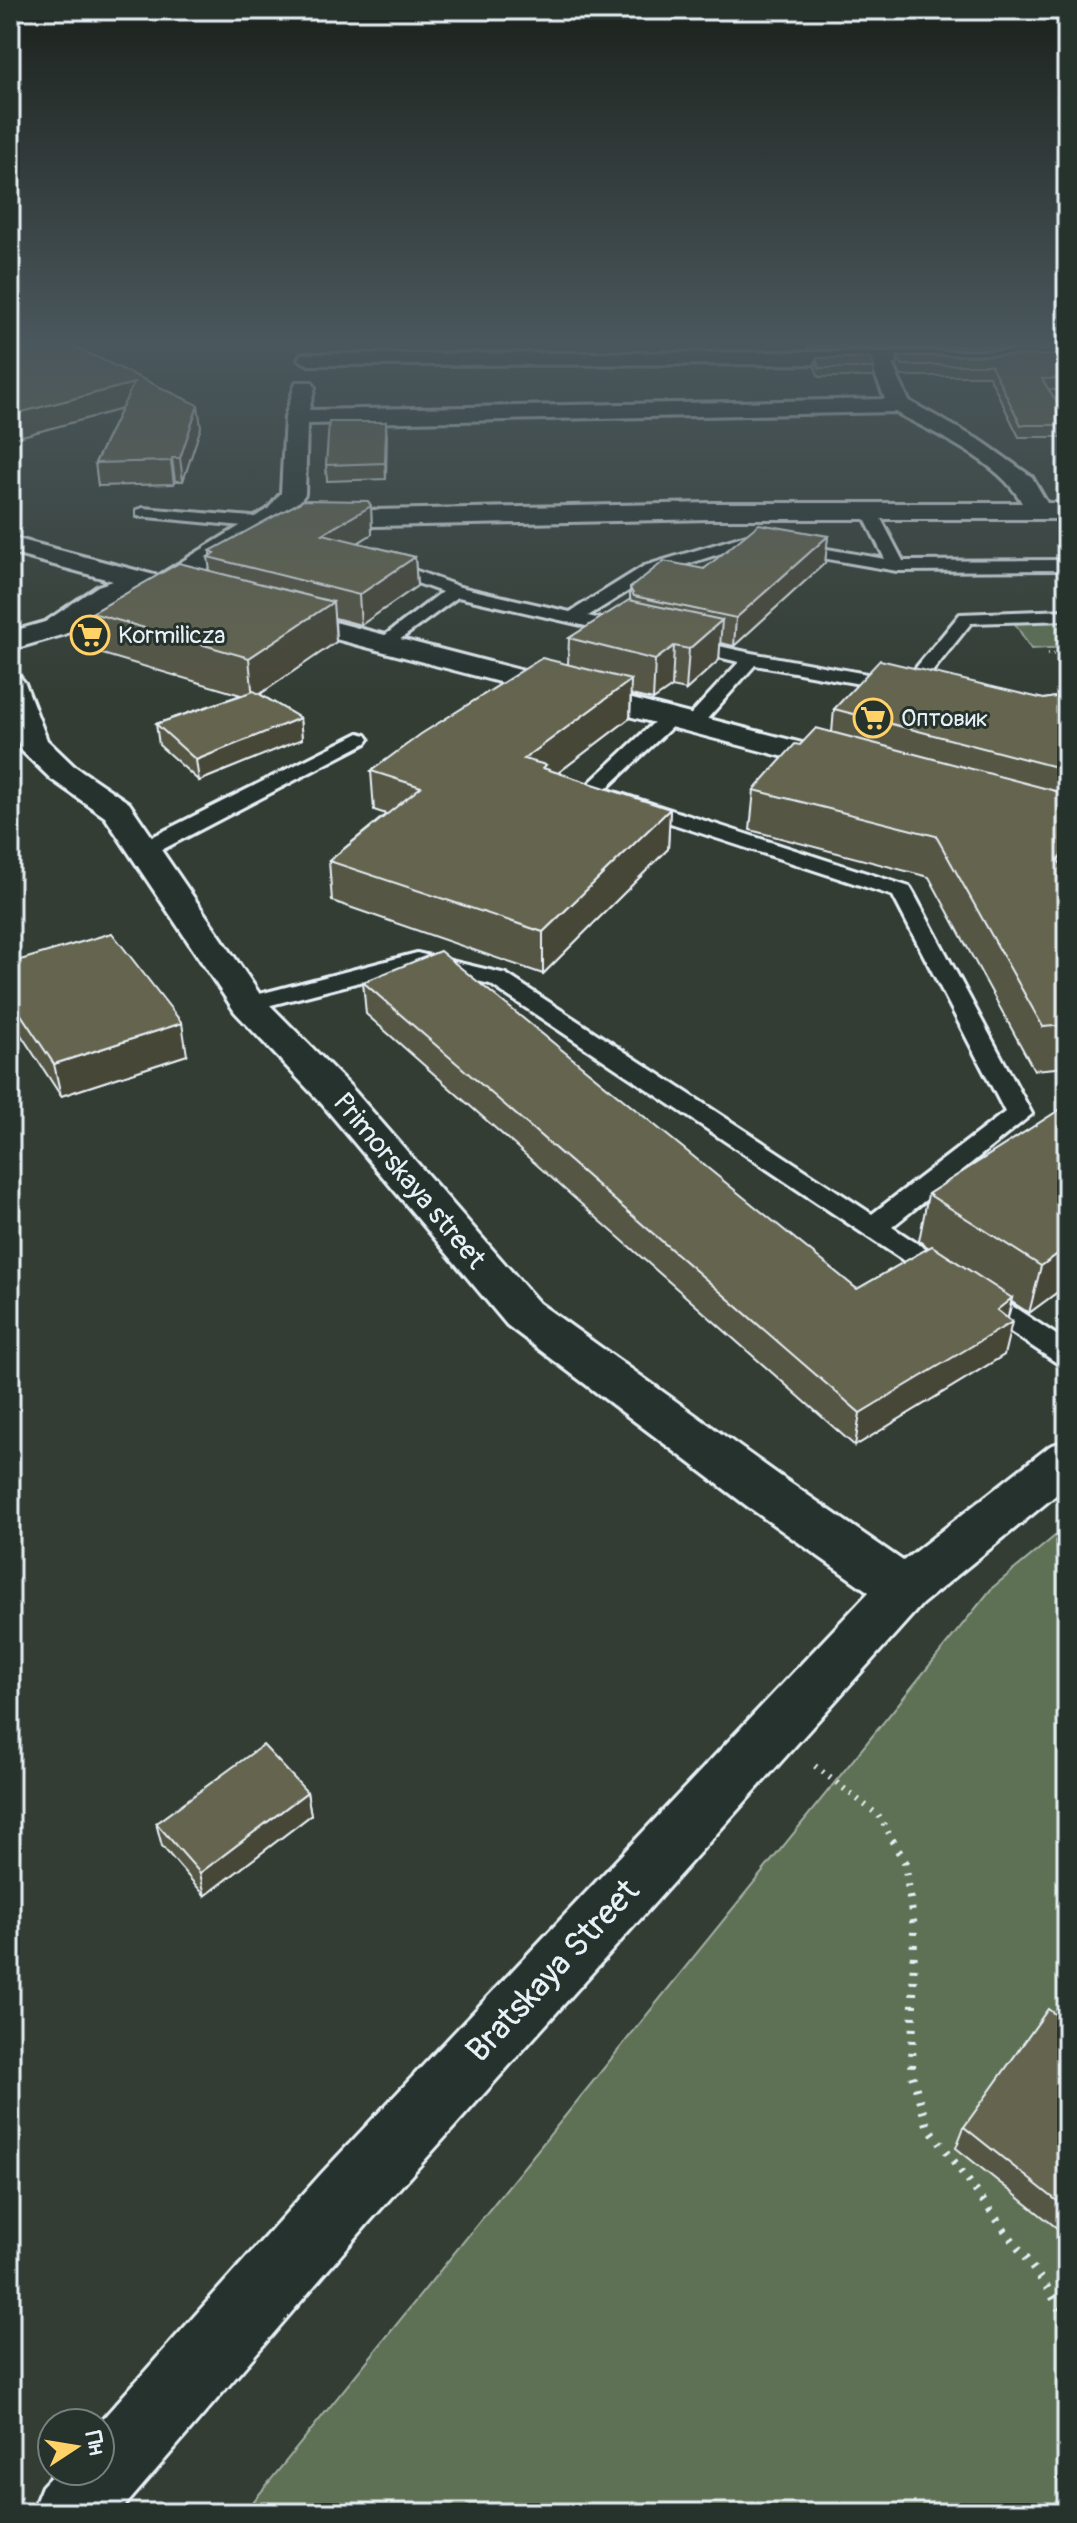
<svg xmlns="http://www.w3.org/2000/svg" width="1077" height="2523" viewBox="0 0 1077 2523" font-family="Pangolin,sans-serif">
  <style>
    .green { fill: #5f7154; stroke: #a4b1a6; stroke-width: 2 }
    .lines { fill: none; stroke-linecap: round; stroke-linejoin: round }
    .lane-casing { stroke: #e8f1f8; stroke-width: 6 }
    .street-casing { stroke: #e8f1f8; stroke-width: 6 }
    .path-far2 { stroke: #e8f1f8; stroke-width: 4; stroke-dasharray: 1 4; stroke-linecap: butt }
    .path-far1 { stroke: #e8f1f8; stroke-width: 6; stroke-dasharray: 2 7; stroke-linecap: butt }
    .path { stroke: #e8f1f8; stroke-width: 8; stroke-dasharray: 3 9; stroke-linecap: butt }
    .lane { fill: #26332d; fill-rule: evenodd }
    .street { fill: #26332d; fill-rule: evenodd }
    .wall { fill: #575745; stroke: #e8f1f8; stroke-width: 2 }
    .shaded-wall { fill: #474738; stroke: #e8f1f8; stroke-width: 2 }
    .building { fill: #656550; stroke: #e8f1f8; stroke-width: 2 }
    .labels { text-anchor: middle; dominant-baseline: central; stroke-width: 6; stroke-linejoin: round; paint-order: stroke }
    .far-poi-label { font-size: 24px; fill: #e8f1f8; stroke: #26332d; text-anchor: start }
    .street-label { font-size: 28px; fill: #e8f1f8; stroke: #26332d }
    .near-street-label { font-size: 34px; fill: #e8f1f8; stroke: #26332d }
  </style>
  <rect width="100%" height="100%" fill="#333d34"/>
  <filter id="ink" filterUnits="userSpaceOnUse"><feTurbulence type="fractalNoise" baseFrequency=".0125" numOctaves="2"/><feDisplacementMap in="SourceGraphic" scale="16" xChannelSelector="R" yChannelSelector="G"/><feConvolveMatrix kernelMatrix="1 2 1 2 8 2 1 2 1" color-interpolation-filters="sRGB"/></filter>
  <g filter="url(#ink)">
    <path class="green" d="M 1067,620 L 1067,647 L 1031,649 L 1014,622 Z
      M 1067,1526 L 1067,2513 L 244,2513 L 992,1588 Z"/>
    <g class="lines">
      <defs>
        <path id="lane" d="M 869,506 L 877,511 L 903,561 L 1067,560 L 1067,570 L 897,571 L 747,545 L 656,574 L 588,616 L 636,627 L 639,631 L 636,635 L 630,636 L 458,597 L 391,646 L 385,647 L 376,642 L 442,592 L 378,569 L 376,565 L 378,561 L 390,561 L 460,587 L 570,612 L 644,566 L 746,535 L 885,559 L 861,511 Z
          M 143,508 L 264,518 L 272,523 L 264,528 L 137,516 L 137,510 Z
          M 1067,610 L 1067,620 L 971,623 L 917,691 L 910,693 L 755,665 L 700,727 L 693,729 L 683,723 L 739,662 L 676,647 L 673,643 L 676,639 L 682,638 L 751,653 L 905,681 L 960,614 Z
          M 671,711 L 681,717 L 678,721 L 606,789 L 910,887 L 913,892 L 1032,1114 L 892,1227 L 1067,1342 L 1067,1367 L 1057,1363 L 490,984 L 417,967 L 248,1011 L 240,1009 L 236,1004 L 240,999 L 417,953 L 506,974 L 872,1214 L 1005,1112 L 893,896 L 585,795 L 582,791 L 585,787 L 664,713 Z
          M 359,733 L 366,735 L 369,739 L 366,743 L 152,855 L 144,856 L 133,850 L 136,845 Z"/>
        <path id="street" d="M 1067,351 L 1067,363 L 892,364 L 909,401 L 983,442 L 1032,477 L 1047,503 L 1067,503 L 1067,519 L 710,519 L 326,527 L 282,522 L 184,583 L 212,590 L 216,596 L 212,602 L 202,604 L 141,588 L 118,598 L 65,634 L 10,650 L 10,632 L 45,622 L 98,586 L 113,581 L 10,553 L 10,537 L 158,576 L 268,509 L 281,493 L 285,417 L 296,382 L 312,382 L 315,387 L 309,410 L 885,399 L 871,364 L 309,365 L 298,359 L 301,354 ZM 895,412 C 935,434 1001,462 1022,503 L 710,503 L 326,511 L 295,508 L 305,494 L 307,424 Z
          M 277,607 L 860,758 L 865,765 L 860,772 L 849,774 L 267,621 L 263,615 L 267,609 Z
          M 10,674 L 20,677 L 25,683 L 47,740 L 73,765 L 129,803 L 261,996 L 350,1086 L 539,1303 L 783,1478 L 903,1561 L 1050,1446 L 1067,1440 L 1067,1486 L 922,1604 L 370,2221 L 119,2513 L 31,2513 L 42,2486 L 56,2471 L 100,2471 L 99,2423 L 322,2173 L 869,1592 L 747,1506 L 507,1325 L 322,1104 L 235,1012 L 105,817 L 51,779 L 22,751 L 10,723 Z"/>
      </defs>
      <use href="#lane" class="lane-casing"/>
      <use href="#street" class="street-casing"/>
      <path class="path-far2" d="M 1048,654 L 1067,653"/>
      <path class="path-far1" d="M 815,1766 L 878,1815 L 894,1842"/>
      <path class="path" d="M 892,1840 L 905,1862 L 914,1928 L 912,2075 L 927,2125 L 1049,2290 L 1067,2323"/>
      <use href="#lane" class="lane"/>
      <use href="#street" class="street"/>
    </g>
    <path class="wall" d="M 10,346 L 77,348 L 201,427 L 183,481 L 175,481 L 174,484 L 98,486 L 95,463 L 121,409 L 22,436 L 10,429 Z
      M 808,346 L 1067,346 L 1067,349 L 809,349 Z
      M 1067,355 L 1067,390 L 1049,390 L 1067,418 L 1067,437 L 1019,437 L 989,376 L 901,376 L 897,367 L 898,356 Z
      M 816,358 L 874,368 L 873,377 L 819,377 L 815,367 Z
      M 386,422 L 386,479 L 327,481 L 326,465 Z
      M 371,506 L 372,534 L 358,543 L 415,557 L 417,586 L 361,625 L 335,618 L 336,642 L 260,694 L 300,718 L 302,739 L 199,781 L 159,745 L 156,724 L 241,695 L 99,653 L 92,613 L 210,571 L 208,557 L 210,556 L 210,551 Z
      M 828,536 L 825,563 L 734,646 L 720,643 L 719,660 L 686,690 L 672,687 L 653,700 L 631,695 L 630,718 L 558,773 L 670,809 L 668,849 L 543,974 L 332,901 L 329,861 L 386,814 L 374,810 L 371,771 L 568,664 L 569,638 L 630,600 L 630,588 Z
      M 1067,695 L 1067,1067 L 1034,1070 L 929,877 L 750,830 L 754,790 L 800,745 L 832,733 L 834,709 L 1044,699 Z
      M 10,963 L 187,1055 L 61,1096 L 10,1018 Z
      M 363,982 L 857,1289 L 929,1248 L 919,1241 L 928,1194 L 1067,1105 L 1067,1285 L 1029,1313 L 1012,1302 L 1008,1318 L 1004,1355 L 855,1446 L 366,1014 Z
      M 307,1792 L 311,1815 L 205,1896 L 162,1846 L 156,1823 Z
      M 1067,2023 L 1067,2236 L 956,2148 L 964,2127 Z"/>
    <path class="shaded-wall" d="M 134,383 L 137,405 L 22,436 L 18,413 Z
      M 198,405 L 201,427 L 183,481 L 180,458 Z
      M 386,422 L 387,437 L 386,479 L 385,463 Z
      M 172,458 L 175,481 L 174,484 L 171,461 Z
      M 371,506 L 372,534 L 325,563 L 323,534 Z
      M 828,536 L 825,563 L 734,646 L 736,618 Z
      M 415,557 L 417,586 L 361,625 L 359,595 Z
      M 333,602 L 336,642 L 253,699 L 249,658 Z
      M 722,620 L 719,660 L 686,690 L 689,649 Z
      M 674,646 L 672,687 L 653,700 L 655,660 Z
      M 631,680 L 630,718 L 546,782 L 524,759 Z
      M 300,718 L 302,739 L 199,781 L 196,760 Z
      M 670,809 L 668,849 L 543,974 L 543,932 Z
      M 1067,846 L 1067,872 L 1049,901 L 1058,860 Z
      M 182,1023 L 187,1055 L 61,1096 L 54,1064 Z
      M 1067,1247 L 1067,1285 L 1029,1313 L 1041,1266 Z
      M 1012,1298 L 1006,1326 L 1012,1322 L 1004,1355 L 855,1446 L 860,1413 Z
      M 307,1792 L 311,1815 L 205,1896 L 200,1873 Z"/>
    <path class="building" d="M 10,346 L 76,346 L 77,348 L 198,405 L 180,458 L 172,458 L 171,461 L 95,463 L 134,383 L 18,413 L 10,409 Z
      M 1067,355 L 1067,378 L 1042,379 L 1067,418 L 1067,425 L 1021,425 L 991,365 L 902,365 L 898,356 Z
      M 816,358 L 870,358 L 874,368 L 819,368 Z
      M 329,422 L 386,422 L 385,463 L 326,465 Z
      M 304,500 L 368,501 L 371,506 L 323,534 L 415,557 L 359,595 L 208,557 L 215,553 L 210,551 Z
      M 759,524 L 828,536 L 736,618 L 634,596 L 630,588 L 664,561 L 704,569 Z
      M 179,563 L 333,602 L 249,658 L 92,613 Z
      M 629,600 L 722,620 L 689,649 L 674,646 L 655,660 L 569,638 Z
      M 542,658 L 631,680 L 524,759 L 546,765 L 543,768 L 670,809 L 543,932 L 329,861 L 421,787 L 371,771 L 421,734 Z
      M 880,660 L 1044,699 L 1067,695 L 1067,770 L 834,709 Z
      M 254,691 L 300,718 L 196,760 L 156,724 Z
      M 816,728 L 1067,794 L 1067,846 L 1058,860 L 1067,873 L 1067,1025 L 1043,1027 L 936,836 L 754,790 L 795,744 L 800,745 Z
      M 112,933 L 182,1023 L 54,1064 L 10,998 L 10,963 Z
      M 440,951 L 857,1289 L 932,1246 L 1012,1298 L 997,1310 L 1012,1322 L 860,1413 L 363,982 Z
      M 1067,1105 L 1067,1247 L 1041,1266 L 928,1194 Z
      M 263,1745 L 307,1792 L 200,1873 L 156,1823 Z
      M 1048,2009 L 1067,2023 L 1067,2209 L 964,2127 Z"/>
  </g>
  <linearGradient id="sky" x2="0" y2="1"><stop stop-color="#1c221d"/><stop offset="0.49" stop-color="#4a575c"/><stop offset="1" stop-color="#4a575c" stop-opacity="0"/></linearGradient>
  <rect width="1077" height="699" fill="url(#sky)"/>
  <defs>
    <symbol id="supermarket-ring" viewBox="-11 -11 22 22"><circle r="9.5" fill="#26332d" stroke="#ffd166" stroke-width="1.5"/><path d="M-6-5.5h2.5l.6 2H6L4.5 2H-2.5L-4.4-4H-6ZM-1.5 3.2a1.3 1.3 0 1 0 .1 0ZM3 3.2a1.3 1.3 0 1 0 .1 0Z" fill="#ffd166"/></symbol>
  </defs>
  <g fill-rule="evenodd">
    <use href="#supermarket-ring" x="68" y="613" width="44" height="44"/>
    <use href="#supermarket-ring" x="851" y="696" width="44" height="44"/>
  </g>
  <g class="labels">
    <g class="far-poi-label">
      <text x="118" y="635">Kormilicza</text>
      <text x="901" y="718">Оптовик</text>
    </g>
    <g class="street-label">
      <text transform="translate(409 1181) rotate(50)">Primorskaya street</text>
    </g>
    <g class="near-street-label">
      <text transform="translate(553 1971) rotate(-47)">Bratskaya Street</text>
    </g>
  </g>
  <rect width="1077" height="2523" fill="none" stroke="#26332d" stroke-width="40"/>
  <rect x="20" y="20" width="1037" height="2483" fill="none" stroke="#e8f1f8" stroke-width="3" filter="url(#ink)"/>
  <g transform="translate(76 2447) rotate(78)"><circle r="38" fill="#26332d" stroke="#747f7e" stroke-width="2"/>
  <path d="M0-6L14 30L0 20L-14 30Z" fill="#ffd166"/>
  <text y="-12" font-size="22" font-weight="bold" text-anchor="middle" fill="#e8f1f8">Пн</text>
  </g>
</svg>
